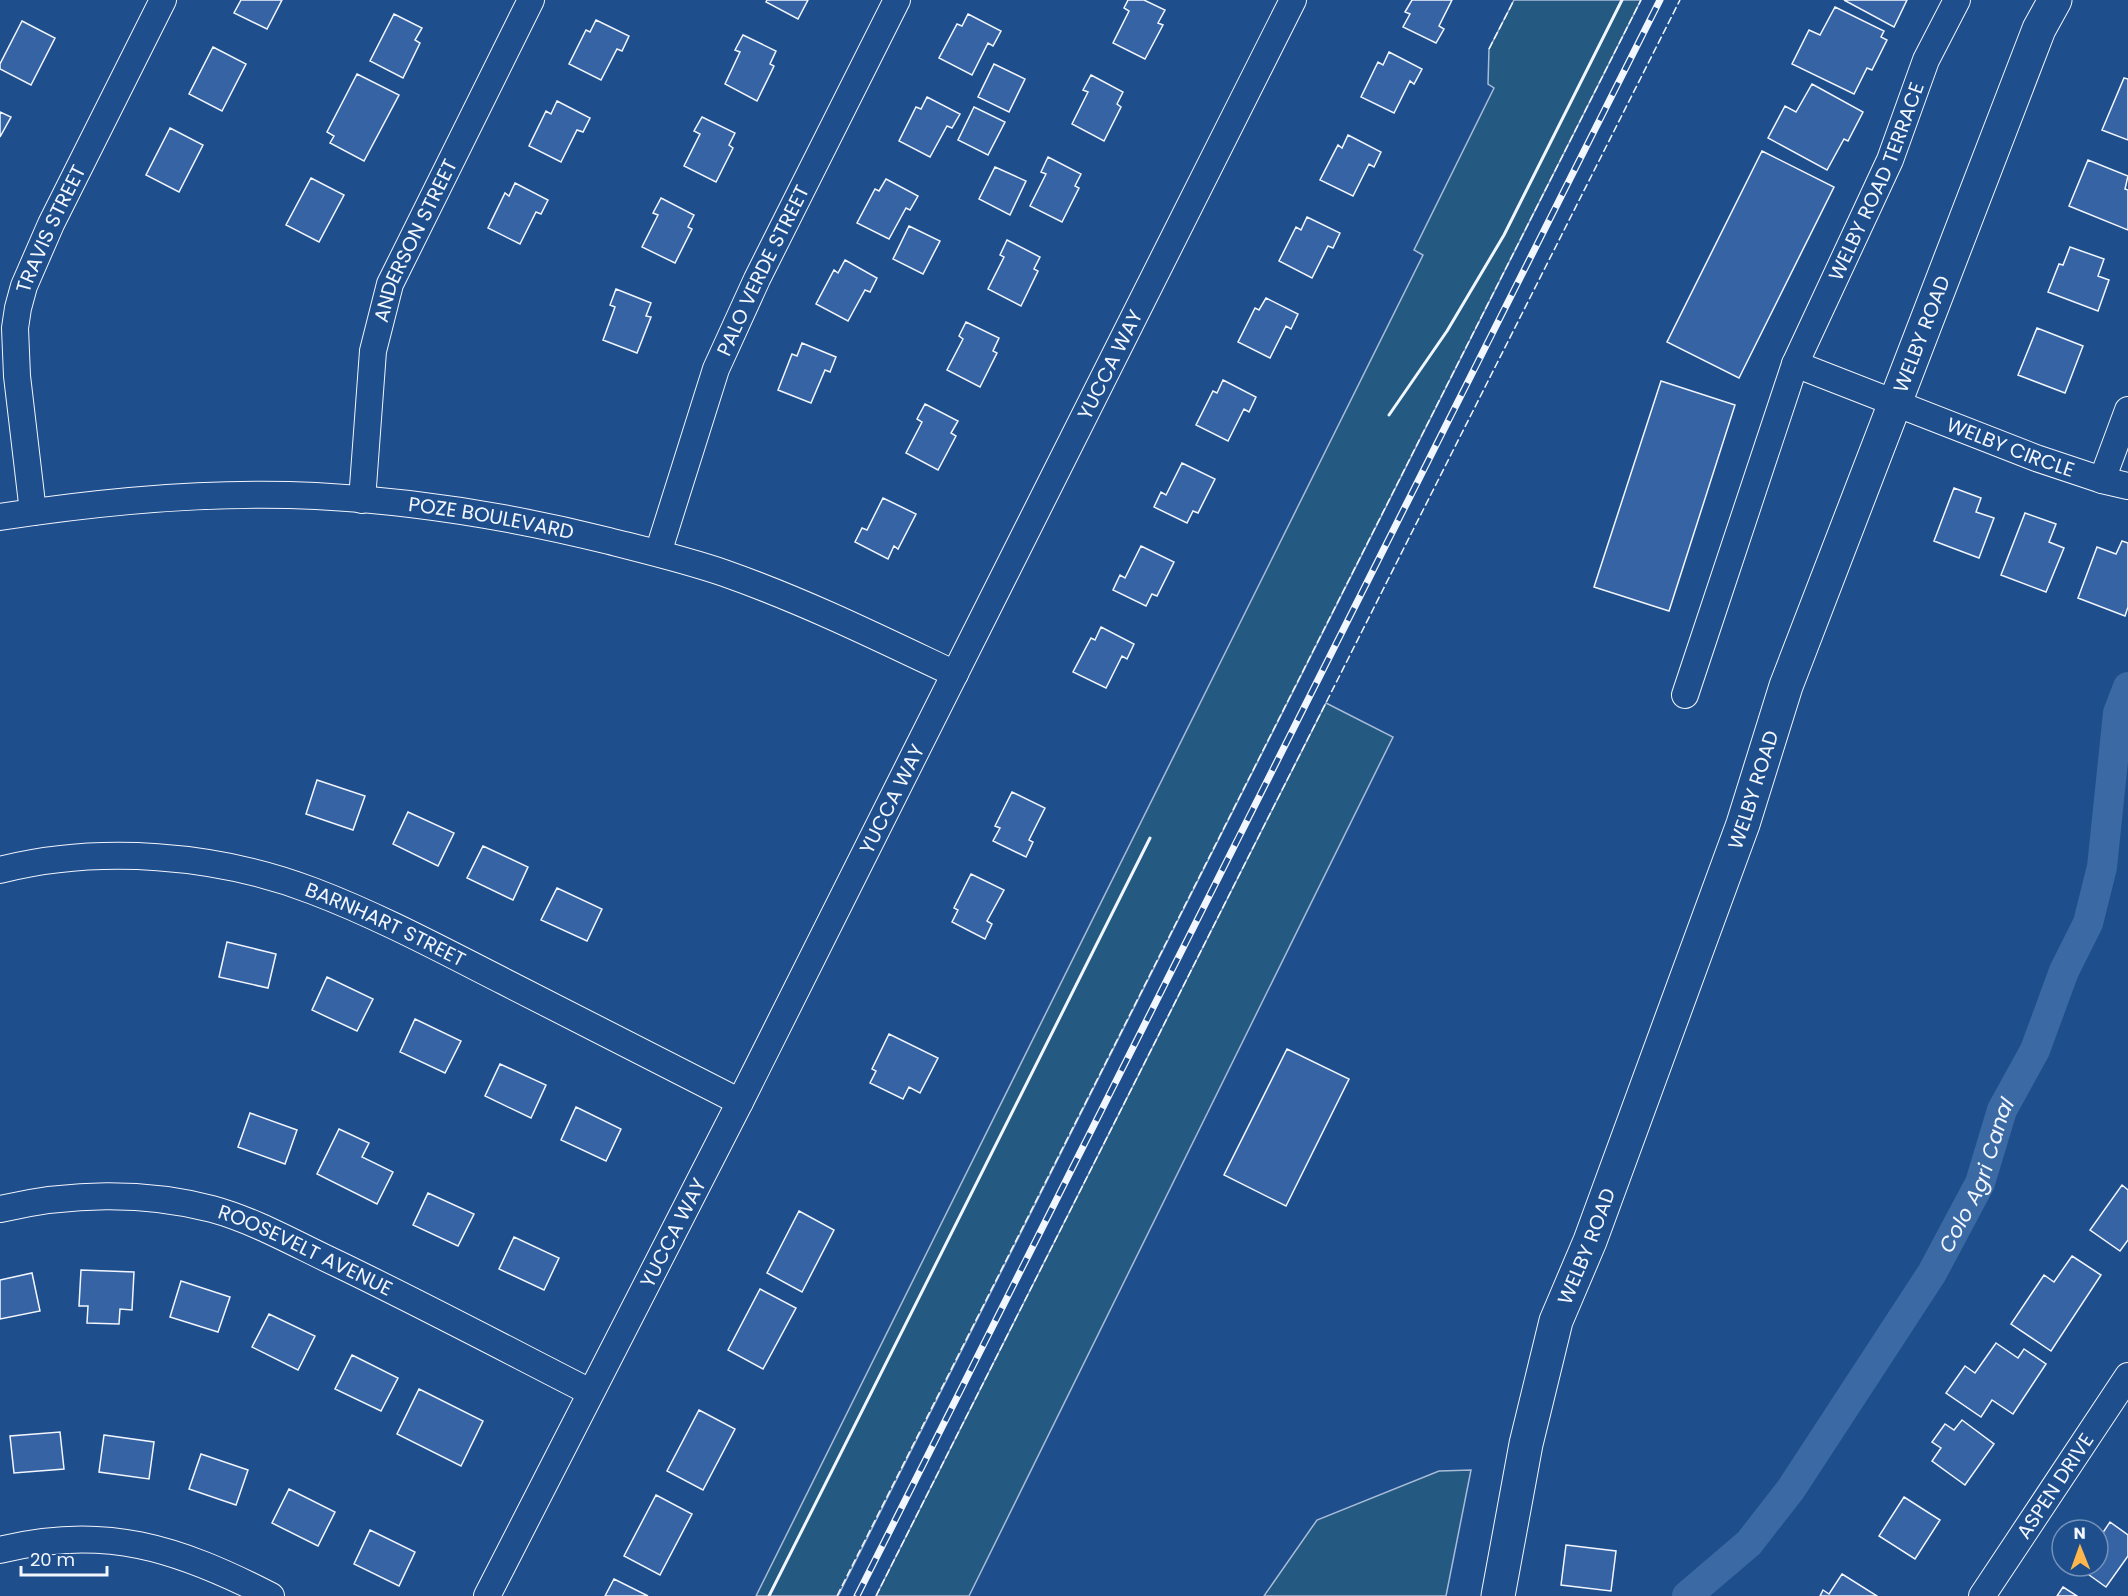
<svg xmlns="http://www.w3.org/2000/svg" width="2128" height="1596" viewBox="0 0 2128 1596" font-family="Poppins,sans-serif">
  <style>
    .green { fill: #245a82; stroke: #a8bbd7; stroke-width: 1.5 }
    .lines { fill: none; stroke-linecap: round; stroke-linejoin: round }
    .canal { stroke: #3b69a3; stroke-width: 30 }
    .building { fill: #3563a3; stroke: #f2f6ff; stroke-width: 1.5 }
    .street-casing { stroke: #f2f6ff; stroke-width: 28 }
    .secondary-casing { stroke: #f2f6ff; stroke-width: 35 }
    .street { stroke: #1f4e8c; stroke-width: 26 }
    .secondary { stroke: #1f4e8c; stroke-width: 33 }
    .rail-casing { stroke: #f2f6ff; stroke-width: 7 }
    .rail { stroke: #1f4e8c; stroke-width: 4.5; stroke-dasharray: 14; stroke-linecap: butt }
    .fence { stroke: #f2f6ff; stroke-width: 1.5; stroke-dasharray: 8 3; stroke-linecap: butt }
    .wall { stroke: #f2f6ff; stroke-width: 3 }
    .labels { text-anchor: middle; dominant-baseline: central; stroke-width: 4.5; stroke-linejoin: round; paint-order: stroke }
    .street-label { font-size: 20px; fill: #f2f6ff; stroke: #1f4e8c }
    .water-label { font-size: 21px; font-style: italic; fill: #f2f6ff; stroke: #1f4e8c }
  </style>
  <rect width="100%" height="100%" fill="#1f4e8c"/>
  <path class="green" d="M 1514,0 L 1641,0 L 838,1596 L 756,1596 L 1423,255 L 1414,250 L 1494,88 L 1488,84 L 1489,49 Z
    M 1326,703 L 1393,737 L 969,1596 L 876,1596 Z
    M 1471,1470 L 1446,1596 L 1264,1596 L 1317,1520 L 1439,1471 Z"/>
  <g class="lines">
    <path class="canal" id="s1" d="M 1687,1596 L 1749,1543 L 1791,1489 L 1932,1273 L 1980,1183 L 2002,1110 L 2035,1050 L 2064,971 L 2088,923 L 2102,867 L 2118,713 L 2128,687"/>
  </g>
  <path class="building" d="M 241,0 L 282,0 L 267,29 L 234,13 Z
    M 767,0 L 808,0 L 798,19 L 766,2 Z
    M 1128,0 L 1144,0 L 1165,10 L 1158,23 L 1163,25 L 1145,59 L 1113,43 L 1129,11 L 1124,8 Z
    M 1412,0 L 1452,0 L 1439,26 L 1444,29 L 1436,43 L 1403,27 L 1410,14 L 1405,12 Z
    M 1844,0 L 1907,0 L 1894,27 Z
    M 1835,7 L 1884,31 L 1881,37 L 1887,40 L 1872,70 L 1867,68 L 1854,94 L 1792,64 L 1809,30 L 1820,35 Z
    M 394,14 L 422,28 L 415,40 L 420,43 L 403,78 L 370,61 Z
    M 968,14 L 1001,31 L 993,46 L 988,43 L 972,75 L 939,58 L 957,24 L 962,26 Z
    M 596,20 L 629,36 L 622,51 L 617,49 L 601,80 L 569,64 L 586,30 L 590,32 Z
    M 22,21 L 55,38 L 31,85 L 0,69 L 0,64 Z
    M 743,35 L 776,51 L 770,64 L 774,66 L 757,101 L 725,84 L 740,52 L 735,50 Z
    M 213,47 L 246,64 L 222,111 L 189,94 Z
    M 1389,52 L 1422,69 L 1414,84 L 1410,81 L 1394,113 L 1361,97 L 1378,62 L 1383,65 Z
    M 994,64 L 1025,79 L 1009,112 L 978,97 Z
    M 357,74 L 399,95 L 364,161 L 330,143 L 334,136 L 327,132 Z
    M 1091,75 L 1123,92 L 1117,104 L 1121,107 L 1104,141 L 1072,124 L 1088,92 L 1083,90 Z
    M 2124,78 L 2128,79 L 2128,140 L 2102,130 Z
    M 1812,84 L 1863,112 L 1848,141 L 1844,139 L 1827,170 L 1768,138 L 1785,106 L 1796,112 Z
    M 927,97 L 960,114 L 952,128 L 947,126 L 930,157 L 899,141 L 916,107 L 921,109 Z
    M 557,101 L 590,118 L 583,132 L 577,130 L 561,162 L 529,146 L 546,111 L 551,114 Z
    M 974,107 L 1005,122 L 988,155 L 958,140 Z
    M 0,112 L 11,117 L 0,137 Z
    M 702,117 L 735,133 L 729,145 L 733,148 L 716,182 L 684,166 L 700,134 L 694,131 Z
    M 170,128 L 203,145 L 179,192 L 146,175 Z
    M 1348,135 L 1381,152 L 1374,167 L 1369,164 L 1353,196 L 1320,180 L 1338,145 L 1342,148 Z
    M 1762,151 L 1834,187 L 1739,378 L 1667,342 Z
    M 1048,157 L 1081,174 L 1075,186 L 1079,188 L 1062,222 L 1030,206 L 1046,174 L 1041,172 Z
    M 2088,160 L 2128,176 L 2125,189 L 2128,190 L 2128,230 L 2069,206 Z
    M 995,167 L 1026,181 L 1010,215 L 979,199 Z
    M 311,178 L 344,195 L 319,242 L 286,225 Z
    M 886,179 L 918,196 L 910,210 L 906,208 L 889,239 L 857,223 L 875,189 L 879,191 Z
    M 515,183 L 548,200 L 541,214 L 536,212 L 520,244 L 488,228 L 505,193 L 509,196 Z
    M 661,198 L 694,215 L 688,227 L 692,229 L 675,263 L 642,247 L 658,215 L 653,213 Z
    M 1307,217 L 1340,233 L 1333,248 L 1328,246 L 1312,278 L 1279,261 L 1296,227 L 1301,230 Z
    M 909,226 L 940,241 L 923,274 L 893,259 Z
    M 1007,240 L 1040,257 L 1034,269 L 1038,271 L 1021,306 L 988,289 L 1004,257 L 1000,255 Z
    M 2070,247 L 2104,259 L 2098,276 L 2109,280 L 2098,311 L 2048,292 L 2059,264 L 2063,265 Z
    M 845,260 L 877,278 L 870,292 L 865,290 L 848,321 L 816,304 L 834,270 L 838,273 Z
    M 616,289 L 651,303 L 646,316 L 651,317 L 637,353 L 603,340 L 615,307 L 610,305 Z
    M 1266,298 L 1298,314 L 1291,329 L 1286,326 L 1270,358 L 1238,342 L 1255,308 L 1259,310 Z
    M 966,322 L 999,338 L 993,351 L 997,353 L 980,387 L 947,370 L 963,339 L 959,336 Z
    M 2037,328 L 2083,346 L 2065,393 L 2018,375 Z
    M 802,343 L 836,357 L 830,372 L 825,370 L 811,403 L 778,390 L 792,354 L 797,356 Z
    M 1223,380 L 1256,397 L 1249,412 L 1244,409 L 1228,441 L 1196,425 L 1213,391 L 1217,393 Z
    M 1661,381 L 1735,405 L 1669,611 L 1594,587 Z
    M 925,404 L 958,421 L 951,433 L 956,436 L 938,470 L 906,453 L 922,422 L 917,419 Z
    M 1182,463 L 1215,479 L 1198,513 L 1193,511 L 1187,523 L 1154,507 L 1161,492 L 1166,495 Z
    M 1954,488 L 1981,498 L 1976,512 L 1994,518 L 1979,558 L 1934,541 Z
    M 883,498 L 916,514 L 898,549 L 894,546 L 888,559 L 855,542 L 862,528 L 867,530 Z
    M 2025,513 L 2056,524 L 2049,542 L 2064,548 L 2046,592 L 2001,575 Z
    M 2122,541 L 2128,543 L 2128,607 L 2125,616 L 2078,598 L 2097,547 L 2116,554 Z
    M 1141,546 L 1174,562 L 1157,596 L 1152,594 L 1146,606 L 1113,590 L 1120,575 L 1125,578 Z
    M 1101,627 L 1134,644 L 1127,659 L 1122,656 L 1106,688 L 1073,672 L 1091,638 L 1095,640 Z
    M 317,780 L 365,796 L 353,830 L 306,814 Z
    M 1012,792 L 1045,808 L 1029,840 L 1033,842 L 1026,857 L 993,841 L 1000,828 L 995,826 Z
    M 408,812 L 454,833 L 438,866 L 393,844 Z
    M 483,846 L 528,867 L 513,900 L 467,878 Z
    M 971,874 L 1004,890 L 987,921 L 992,924 L 985,939 L 952,922 L 958,910 L 954,908 Z
    M 557,888 L 602,909 L 587,941 L 541,920 Z
    M 227,942 L 276,954 L 268,988 L 219,977 Z
    M 327,977 L 373,999 L 357,1031 L 312,1010 Z
    M 415,1019 L 461,1041 L 445,1073 L 400,1052 Z
    M 889,1034 L 938,1058 L 920,1093 L 909,1087 L 903,1099 L 870,1083 L 876,1071 L 872,1069 Z
    M 1287,1049 L 1349,1079 L 1286,1206 L 1224,1175 Z
    M 500,1064 L 546,1085 L 531,1118 L 485,1096 Z
    M 576,1107 L 621,1129 L 606,1161 L 561,1140 Z
    M 250,1113 L 297,1130 L 285,1164 L 238,1147 Z
    M 339,1129 L 369,1143 L 362,1157 L 393,1172 L 377,1204 L 317,1174 Z
    M 2122,1185 L 2128,1190 L 2128,1240 L 2120,1251 L 2090,1230 Z
    M 428,1193 L 474,1214 L 458,1246 L 413,1225 Z
    M 799,1211 L 834,1230 L 802,1292 L 767,1273 Z
    M 514,1237 L 559,1258 L 544,1290 L 499,1269 Z
    M 2072,1256 L 2101,1275 L 2051,1351 L 2011,1324 L 2044,1275 L 2054,1282 Z
    M 81,1270 L 134,1272 L 132,1310 L 120,1309 L 119,1324 L 87,1323 L 88,1306 L 79,1306 Z
    M 32,1273 L 40,1311 L 0,1319 L 0,1280 Z
    M 181,1281 L 230,1297 L 218,1332 L 170,1317 Z
    M 760,1289 L 796,1308 L 763,1369 L 728,1350 Z
    M 269,1314 L 315,1336 L 298,1370 L 252,1347 Z
    M 1996,1343 L 2018,1358 L 2024,1349 L 2046,1364 L 2013,1414 L 1992,1400 L 1981,1417 L 1946,1393 L 1965,1366 L 1975,1373 Z
    M 352,1355 L 398,1378 L 381,1411 L 335,1389 Z
    M 419,1389 L 483,1421 L 461,1466 L 397,1434 Z
    M 699,1410 L 735,1429 L 703,1490 L 667,1471 Z
    M 1962,1420 L 1994,1444 L 1965,1485 L 1932,1461 L 1941,1448 L 1932,1442 L 1945,1424 L 1954,1430 Z
    M 60,1432 L 64,1469 L 14,1473 L 10,1436 Z
    M 104,1435 L 154,1442 L 149,1479 L 99,1472 Z
    M 201,1454 L 248,1470 L 236,1505 L 189,1489 Z
    M 289,1489 L 335,1512 L 318,1546 L 272,1523 Z
    M 656,1495 L 692,1514 L 660,1575 L 624,1556 Z
    M 1904,1497 L 1940,1520 L 1915,1559 L 1879,1536 Z
    M 2110,1522 L 2128,1535 L 2128,1556 L 2106,1587 L 2078,1567 L 2098,1566 L 2098,1540 Z
    M 370,1530 L 415,1552 L 399,1586 L 354,1564 Z
    M 1566,1545 L 1616,1551 L 1611,1591 L 1561,1585 Z
    M 1842,1574 L 1877,1596 L 1820,1596 L 1823,1590 L 1829,1594 Z
    M 614,1579 L 648,1596 L 605,1596 Z
    M 2063,1587 L 2077,1596 L 2057,1596 Z"/>
  <g class="lines">
    <defs>
      <g id="street">
        <path id="s2" d="M 1795,364 L 2036,458 L 2102,480 L 2128,486"/>
        <path d="M 2102,480 L 2128,410"/>
        <path id="s3" d="M 362,500 L 373,351 L 390,284 L 531,0"/>
        <path id="s4" d="M 33,512 L 17,376 L 15,328 L 18,308 L 24,286 L 51,224 L 163,0"/>
        <path id="s5" d="M 0,517 C 104,501 210,491 316,496 C 414,501 513,517 609,541 C 648,551 686,560 724,573 C 804,601 879,638 955,674"/>
        <path id="s6" d="M 658,553 L 716,369 L 757,279 L 897,0"/>
        <path id="s7" d="M 1685,695 L 1795,364 L 1890,160 L 1926,60 L 1957,0"/>
        <path id="s8" d="M 0,870 C 99,845 217,854 313,891 C 379,916 442,950 505,982 C 583,1022 661,1062 740,1102"/>
        <path id="s9" d="M 0,1209 C 69,1193 143,1191 212,1209 C 256,1221 297,1245 338,1264 C 423,1305 506,1349 590,1392"/>
        <path d="M 0,1550 C 104,1524 178,1548 271,1596"/>
        <path id="s10" d="M 487,1596 L 740,1102 L 1293,0"/>
        <path id="s11" d="M 1982,1596 L 2128,1376"/>
      </g>
      <g id="secondary">
        <path id="s12" d="M 1498,1596 L 1526,1444 L 1556,1321 L 1590,1241 L 1743,824 L 1786,686 L 2039,29 L 2055,0"/>
      </g>
    </defs>
    <use href="#street" class="street-casing"/>
    <use href="#secondary" class="secondary-casing"/>
    <use href="#street" class="street"/>
    <use href="#secondary" class="secondary"/>
    <defs>
      <path id="rail" d="M 857,1596 L 1660,0"/>
    </defs>
    <use href="#rail" class="rail-casing"/>
    <use href="#rail" class="rail"/>
    <path class="fence" d="M 1489,49 L 1514,0
      M 837,1596 L 1641,0
      M 876,1596 L 1680,0"/>
    <path class="wall" d="M 1389,415 L 1447,331 L 1504,235 L 1622,0
      M 769,1596 L 1150,838"/>
  </g>
  <g class="labels">
    <g class="street-label">
      <text stroke="none"><textPath href="#s7" startOffset="549">WELBY ROAD TERRACE</textPath></text>
      <text stroke="none"><textPath href="#s4" startOffset="291">TRAVIS STREET</textPath></text>
      <text stroke="none"><textPath href="#s3" startOffset="268">ANDERSON STREET</textPath></text>
      <text stroke="none"><textPath href="#s6" startOffset="302">PALO VERDE STREET</textPath></text>
      <text stroke="none"><textPath href="#s12" startOffset="1334">WELBY ROAD</textPath></text>
      <text stroke="none"><textPath href="#s10" startOffset="1380">YUCCA WAY</textPath></text>
      <text stroke="none"><textPath href="#s2" startOffset="231">WELBY CIRCLE</textPath></text>
      <text stroke="none"><textPath href="#s5" startOffset="494">POZE BOULEVARD</textPath></text>
      <text stroke="none"><textPath href="#s12" startOffset="848">WELBY ROAD</textPath></text>
      <text stroke="none"><textPath href="#s10" startOffset="894">YUCCA WAY</textPath></text>
      <text stroke="none"><textPath href="#s8" startOffset="398">BARNHART STREET</textPath></text>
      <text stroke="none"><textPath href="#s10" startOffset="408">YUCCA WAY</textPath></text>
      <text stroke="none"><textPath href="#s12" startOffset="362">WELBY ROAD</textPath></text>
      <text stroke="none"><textPath href="#s9" startOffset="316">ROOSEVELT AVENUE</textPath></text>
      <text stroke="none"><textPath href="#s11" startOffset="132">ASPEN DRIVE</textPath></text>
    </g>
    <g class="water-label">
      <text stroke="none"><textPath href="#s1" startOffset="516">Colo Agri Canal</textPath></text>
    </g>
  </g>
  <g transform="translate(2080 1548) rotate(359)"><circle r="28" fill="#1f4e8c" stroke="#7391ba" stroke-width="1.5"/>
  <path d="M0-4.5L10 22L0 15L-10 22Z" fill="#ffb74d"/>
  <text y="-9" font-size="16" font-weight="bold" text-anchor="middle" fill="#f2f6ff">N</text>
  </g>
  <path d="M21 1566v9h86v-9" fill="none" stroke="#f2f6ff" stroke-width="3"/>
  <text x="30" y="1566" font-size="18" fill="#f2f6ff" stroke="#1f4e8c" stroke-width="4.5" paint-order="stroke">20 m</text>
</svg>
